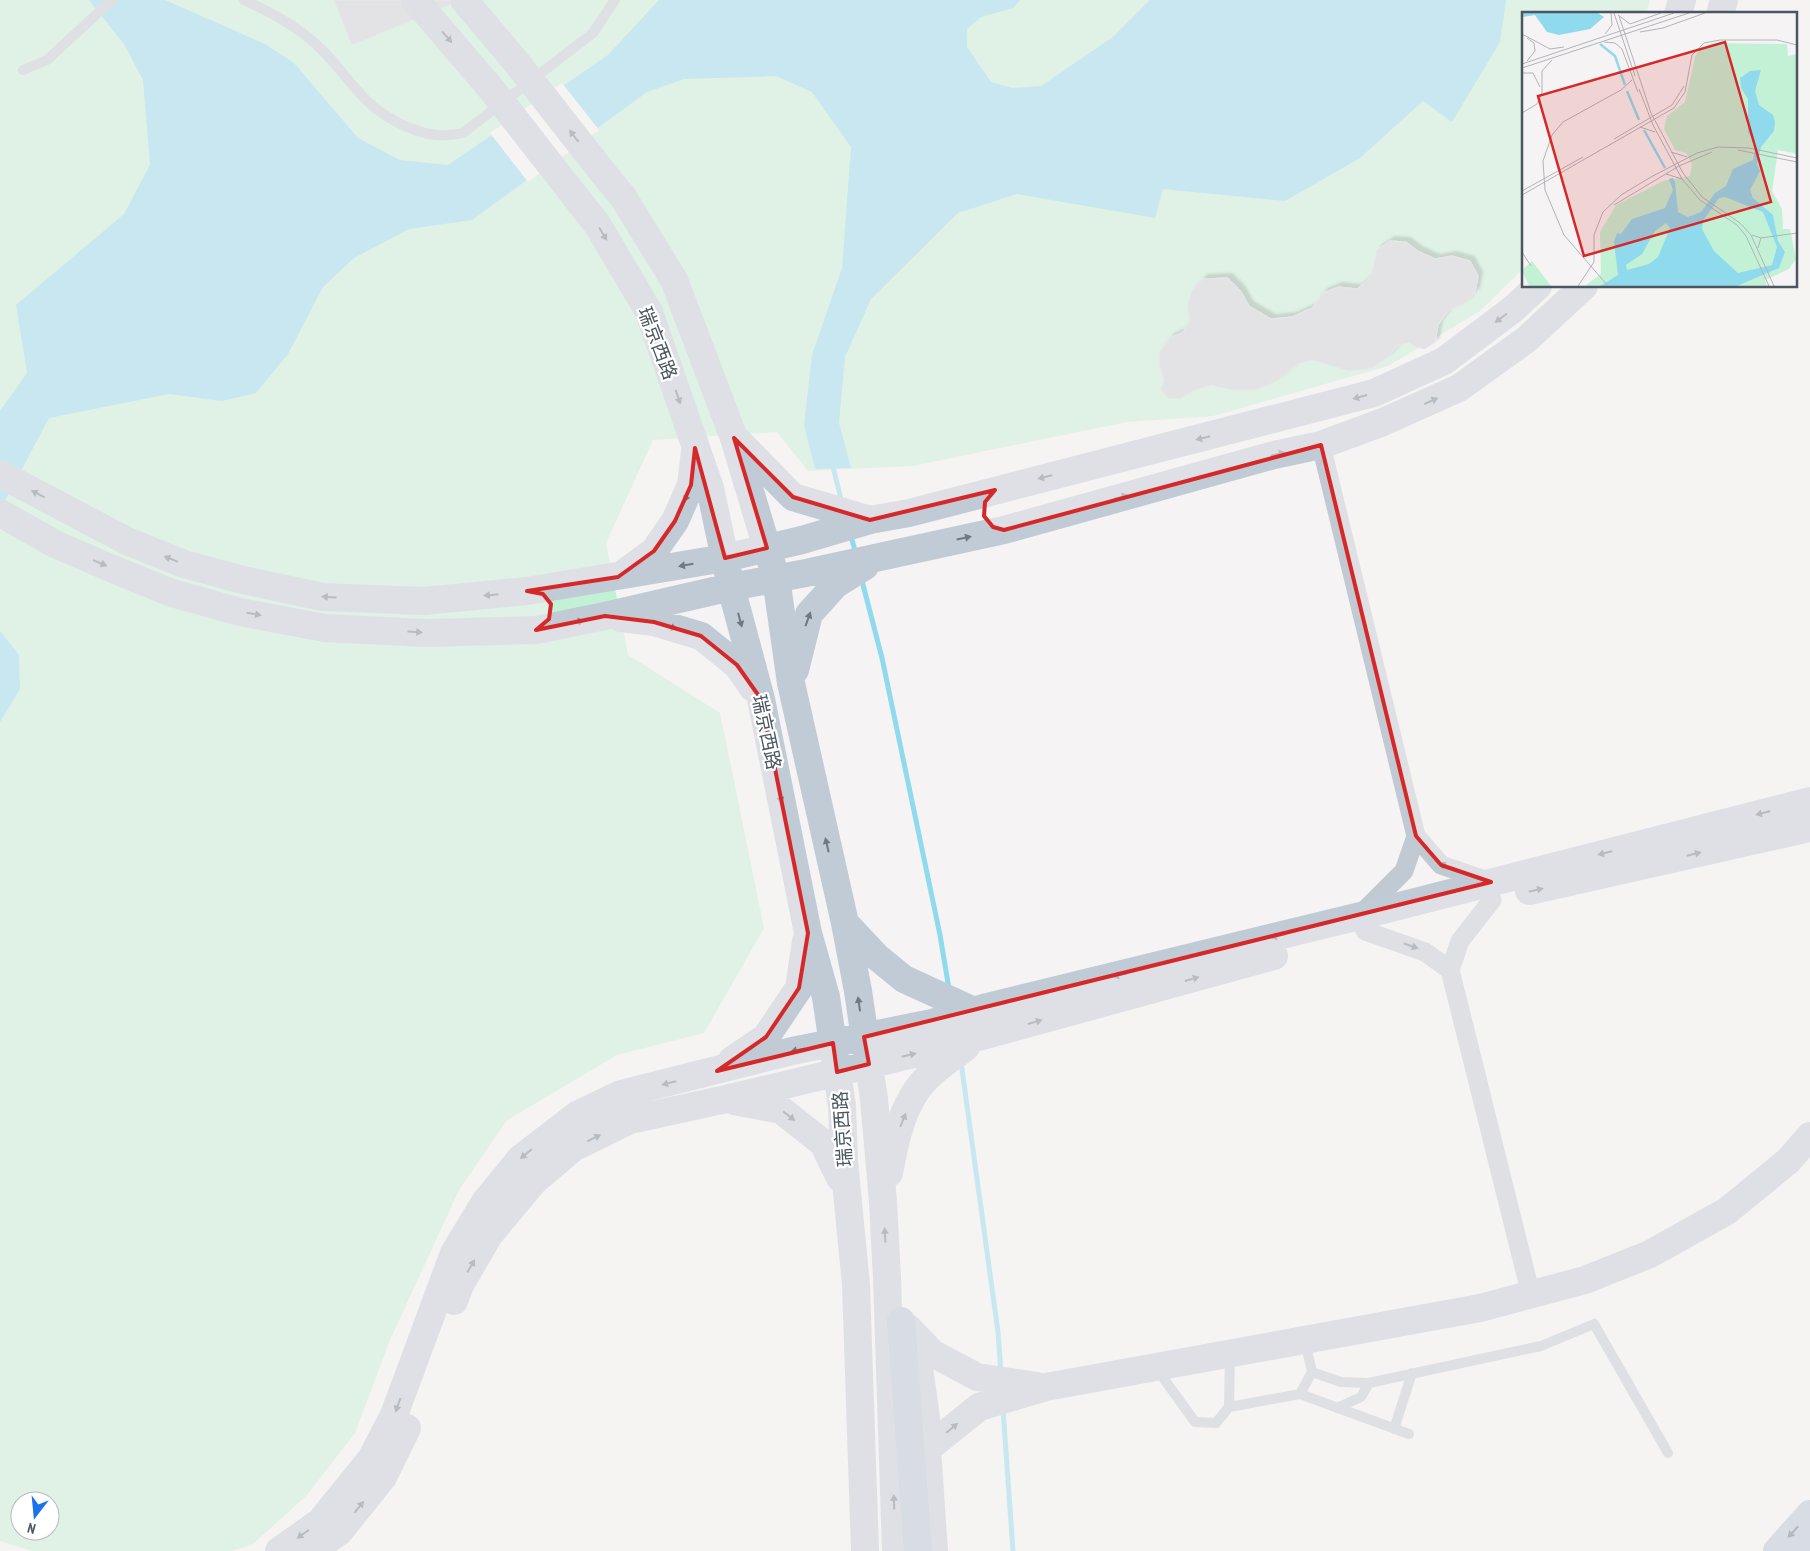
<svg xmlns="http://www.w3.org/2000/svg" width="1810" height="1551" viewBox="0 0 1810 1551" font-family="'PT Sans Narrow','Noto Sans SC',sans-serif">
  <style>
    .green { fill: #c3f1d5; fill-rule: evenodd }
    .water { fill: #90daee }
    .pier { fill: #f5f3f3 }
    .lines { fill: none; stroke-linecap: round; stroke-linejoin: round }
    .stream { stroke: #90daee; stroke-width: 5 }
    .building { fill: #cdcfd5; stroke: #d7d9de; filter: url(#shadow) }
    .lane { stroke: #c1cad2; stroke-width: 10 }
    .street { stroke: #c1cad2; stroke-width: 19 }
    .secondary { stroke: #c1cbd6; stroke-width: 28 }
    .primary { stroke: #b3c2d1; stroke-width: 28 }
    .secondary-bridge { stroke: #c1cbd6; stroke-width: 28 }
    .oneway { fill: #6e7984 }
    .oneway2 { fill: #6e7983 }
    .oneway3 { fill: #64717d }
    .marked { fill: none; stroke: #d62828; stroke-width: 4; stroke-linejoin: round }
    .labels { text-anchor: middle; dominant-baseline: central; stroke-width: 4.5; stroke-linejoin: round; paint-order: stroke }
    .street-label { font-size: 19px; fill: #4a5661; stroke: #fff }
    .inset-river { fill: none; stroke: #90daee; stroke-width: 2.5 }
    .inset-road { fill: none; stroke: #b1b4b9; stroke-width: 1 }
    .view { fill: #d62828; fill-opacity: 0.15; stroke: #d62828; stroke-width: 2.5 }
    .inset-edge { fill: none; stroke: #4a5661; stroke-width: 2.5 }
  </style>
  <defs>
    <filter id="shadow"><feDropShadow dx="4.5" dy="-4.5" stdDeviation="1" flood-color="#0004"/></filter>
  </defs>
  <rect width="100%" height="100%" fill="#f5f3f3"/>
  <path class="green" d="M 0,0 L 1650,0 L 1646,14 L 1524,14 L 1524,268 L 1480,311 L 1388,366 L 1213,416 L 1127,422 L 912,466 L 808,471 L 777,432 L 653,440 L 606,543 L 628,655 L 720,713 L 764,928 L 704,1033 L 617,1055 L 507,1120 L 459,1190 L 390,1340 L 355,1433 L 306,1496 L 253,1544 L 232,1551 L 32,1551 L 0,1541 ZM 20,1501 L 50,1501 L 50,1531 L 20,1531 Z"/>
  <path class="water" d="M 89,0 L 165,0 L 265,44 L 294,63 L 358,138 L 400,160 L 448,165 L 608,55 L 659,0 L 1020,0 L 1013,8 L 981,17 L 967,29 L 967,47 L 991,82 L 1012,88 L 1041,86 L 1113,37 L 1150,0 L 1506,0 L 1500,42 L 1452,122 L 1423,101 L 1360,158 L 1285,201 L 1163,189 L 1155,218 L 1017,194 L 958,213 L 871,299 L 845,357 L 839,423 L 851,468 L 815,469 L 804,425 L 812,355 L 842,268 L 851,147 L 812,92 L 776,76 L 684,79 L 647,92 L 472,220 L 409,229 L 354,258 L 323,287 L 288,354 L 256,393 L 222,401 L 169,394 L 49,418 L 0,510 L 0,411 L 27,373 L 16,305 L 124,214 L 150,165 L 143,80 L 124,44 Z
    M 0,631 L 19,655 L 20,689 L 0,722 Z"/>
  <path class="pier" d="M 562,83 L 599,130 L 528,182 L 490,133 Z"/>
  <g class="lines">
    <path class="stream" d="M 832,463 L 842,503
      M 850,533 L 856,554
      M 861,577 L 882,658 L 940,935 L 949,989
      M 961,1062 L 998,1332 L 1001,1373
      M 1003,1409 L 1013,1551"/>
  </g>
  <path class="building" d="M 334,0 L 460,0 L 352,45 Z
    M 1390,241 L 1406,242 L 1418,251 L 1435,259 L 1452,256 L 1470,261 L 1478,276 L 1475,292 L 1464,304 L 1449,310 L 1438,325 L 1435,342 L 1425,349 L 1416,347 L 1409,342 L 1397,346 L 1388,357 L 1371,368 L 1349,371 L 1313,360 L 1297,364 L 1277,381 L 1256,390 L 1233,390 L 1211,385 L 1192,391 L 1180,399 L 1168,398 L 1161,390 L 1164,379 L 1159,364 L 1160,351 L 1170,338 L 1183,332 L 1190,321 L 1188,306 L 1191,292 L 1203,279 L 1228,278 L 1240,290 L 1249,306 L 1271,319 L 1292,317 L 1312,308 L 1323,293 L 1338,287 L 1357,289 L 1371,277 L 1377,250 Z"/>
  <g class="lines">
    <path class="lane" d="M 244,0 C 272,13 299,27 321,49 C 339,66 356,93 375,108 C 400,127 432,141 463,133 L 593,33 L 615,0
      M 23,70 L 47,60 L 112,0
      M 1156,1368 L 1195,1422 L 1216,1423 L 1229,1407 L 1230,1355
      M 1312,1372 L 1341,1382 L 1369,1383 L 1541,1346 L 1594,1324 L 1668,1453
      M 1300,1394 L 1312,1372 L 1305,1341
      M 1229,1407 L 1300,1394 L 1409,1434
      M 1337,1408 L 1361,1397 L 1369,1383
      M 1394,1429 L 1412,1373"/>
    <path class="street" d="M 1321,445 L 1416,836
      M 1360,915 L 1404,871 L 1416,836 L 1441,865 L 1491,882
      M 1365,931 L 1425,952 L 1450,970 L 1460,941 L 1492,900
      M 1450,970 L 1531,1295"/>
    <path class="secondary" d="M 415,0 L 488,85
      M 464,0 L 517,63
      M 1678,14 L 1682,0
      M 1720,14 L 1724,0
      M 604,174 L 623,197 L 674,280 L 734,438 L 776,578 L 791,683 L 845,923 L 858,991 L 874,1099 L 883,1202 L 887,1278 L 896,1551
      M 574,195 L 597,224 L 649,312 L 710,488 L 731,587 L 761,699 L 808,933 L 826,997 L 842,1106 L 844,1161 L 856,1285 L 865,1551
      M 737,440 L 793,497 L 870,520
      M 0,474 L 127,541 L 184,564 L 243,580 L 323,597 L 424,601 L 527,591 L 725,558 L 802,540 L 870,520 L 909,513 L 1374,393 L 1444,361 L 1512,310 L 1538,286
      M 0,513 L 55,544 L 115,570 L 172,593 L 240,612 L 325,628 L 426,633 L 536,630 L 605,616 L 731,587 L 806,573 L 1004,530 L 1274,455 L 1321,445 L 1383,422 L 1459,388 L 1527,339 L 1584,286
      M 624,573 L 654,551 L 675,521 L 691,485 L 695,452
      M 621,618 L 654,622 L 701,636 L 737,665 L 753,688
      M 795,670 L 809,614 L 836,584 L 865,566
      M 1529,891 L 1810,828
      M 845,923 L 877,957 L 904,979 L 974,1011
      M 732,1060 L 766,1037 L 799,988 L 806,941
      M 734,1101 L 781,1110 L 823,1143 L 840,1178
      M 889,1173 C 894,1147 899,1119 913,1096 C 925,1075 947,1061 966,1047
      M 454,1301 L 460,1285 L 489,1235 L 534,1181 L 573,1148 L 630,1120 L 726,1099 L 935,1049 L 1274,956
      M 908,1328 L 932,1353 L 977,1377 L 1037,1386
      M 906,1333 L 919,1368 L 926,1418 L 927,1449 L 934,1551
      M 927,1449 L 979,1407 L 1046,1387 L 1480,1308 L 1585,1280 L 1650,1254 L 1727,1211 L 1788,1161 L 1810,1136
      M 279,1551 L 320,1522 L 371,1459 L 394,1415 L 454,1253 L 485,1202 L 521,1158 L 577,1115 L 621,1094 L 792,1051 L 932,1023 L 987,1007 L 1360,916 L 1810,801
      M 311,1551 L 339,1532 L 383,1477 L 407,1428"/>
    <path class="primary" d="M 901,1321 L 918,1551
      M 1777,1551 L 1810,1514
      M 1808,1551 L 1810,1548"/>
    <path class="secondary-bridge" d="M 517,63 L 604,174
      M 488,85 L 574,195"/>
  </g>
  <defs><path id="oneway-solid" d="M-6-.8H1V-3.2L6.5 0L1 3.2V.8H-6Z" transform="scale(1.25)"/></defs>
  <g class="oneway">
    <use href="#oneway-solid" transform="translate(447 37) rotate(49)"/>
    <use href="#oneway-solid" transform="translate(574 136) rotate(-128)"/>
    <use href="#oneway-solid" transform="translate(603 234) rotate(59)"/>
    <use href="#oneway-solid" transform="translate(1501 318) rotate(143)"/>
    <use href="#oneway-solid" transform="translate(678 397) rotate(71)"/>
    <use href="#oneway-solid" transform="translate(1360 397) rotate(165)"/>
    <use href="#oneway-solid" transform="translate(1431 401) rotate(-24)"/>
    <use href="#oneway-solid" transform="translate(1203 438) rotate(166)"/>
    <use href="#oneway-solid" transform="translate(1278 454) rotate(-13)"/>
    <use href="#oneway-solid" transform="translate(1045 477) rotate(166)"/>
    <use href="#oneway-solid" transform="translate(38 494) rotate(-153)"/>
    <use href="#oneway-solid" transform="translate(687 495) rotate(114)"/>
    <use href="#oneway-solid" transform="translate(1121 497) rotate(-16)"/>
    <use href="#oneway-solid" transform="translate(964 538) rotate(-12)"/>
    <use href="#oneway-solid" transform="translate(171 559) rotate(-158)"/>
    <use href="#oneway-solid" transform="translate(100 563) rotate(23)"/>
    <use href="#oneway-solid" transform="translate(686 565) rotate(170)"/>
    <use href="#oneway-solid" transform="translate(491 595) rotate(174)"/>
    <use href="#oneway-solid" transform="translate(329 597) rotate(-176)"/>
    <use href="#oneway-solid" transform="translate(254 614) rotate(10)"/>
    <use href="#oneway-solid" transform="translate(808 619) rotate(-70)"/>
    <use href="#oneway-solid" transform="translate(740 620) rotate(75)"/>
    <use href="#oneway-solid" transform="translate(577 622) rotate(-11)"/>
    <use href="#oneway-solid" transform="translate(670 627) rotate(16)"/>
    <use href="#oneway-solid" transform="translate(415 632) rotate(3)"/>
    <use href="#oneway-solid" transform="translate(780 796) rotate(79)"/>
    <use href="#oneway-solid" transform="translate(1763 813) rotate(166)"/>
    <use href="#oneway-solid" transform="translate(827 845) rotate(-103)"/>
    <use href="#oneway-solid" transform="translate(1605 853) rotate(166)"/>
    <use href="#oneway-solid" transform="translate(1694 854) rotate(-13)"/>
    <use href="#oneway-solid" transform="translate(1536 890) rotate(-13)"/>
    <use href="#oneway-solid" transform="translate(1278 936) rotate(166)"/>
    <use href="#oneway-solid" transform="translate(1120 975) rotate(166)"/>
    <use href="#oneway-solid" transform="translate(1192 979) rotate(-16)"/>
    <use href="#oneway-solid" transform="translate(859 1004) rotate(-98)"/>
    <use href="#oneway-solid" transform="translate(1035 1022) rotate(-16)"/>
    <use href="#oneway-solid" transform="translate(798 1050) rotate(168)"/>
    <use href="#oneway-solid" transform="translate(909 1055) rotate(-13)"/>
    <use href="#oneway-solid" transform="translate(669 1083) rotate(166)"/>
    <use href="#oneway-solid" transform="translate(789 1116) rotate(38)"/>
    <use href="#oneway-solid" transform="translate(903 1120) rotate(-68)"/>
    <use href="#oneway-solid" transform="translate(594 1138) rotate(-26)"/>
    <use href="#oneway-solid" transform="translate(526 1154) rotate(141)"/>
    <use href="#oneway-solid" transform="translate(885 1235) rotate(-93)"/>
    <use href="#oneway-solid" transform="translate(471 1266) rotate(-60)"/>
    <use href="#oneway-solid" transform="translate(398 1405) rotate(110)"/>
    <use href="#oneway-solid" transform="translate(952 1428) rotate(-40)"/>
    <use href="#oneway-solid" transform="translate(894 1502) rotate(-92)"/>
    <use href="#oneway-solid" transform="translate(359 1507) rotate(-51)"/>
    <use href="#oneway-solid" transform="translate(303 1534) rotate(145)"/>
  </g>
  <g class="oneway2">
    <use href="#oneway-solid" transform="translate(1446 866) rotate(-154)"/>
    <use href="#oneway-solid" transform="translate(1411 946) rotate(19)"/>
  </g>
  <use class="oneway3" href="#oneway-solid" transform="translate(1793 1532) rotate(132)"/>
  <path d="M0 0H1810V1551H0ZM 734,438 L 793,497 L 870,520 L 995,490 L 985,502 L 984,516 L 993,527 L 1004,530 L 1321,445 L 1416,836 L 1441,865 L 1491,882 L 864,1037 L 869,1064 L 837,1072 L 833,1043 L 717,1071 L 766,1037 L 799,988 L 808,933 L 761,699 L 737,665 L 701,636 L 654,622 L 605,616 L 536,630 L 549,619 L 551,604 L 543,594 L 527,591 L 618,577 L 654,551 L 675,521 L 691,485 L 695,448 L 725,558 L 767,548 Z" fill="#f5f3f3" fill-opacity=".55" fill-rule="evenodd"/>
  <path class="marked" d="M 734,438 L 793,497 L 870,520 L 995,490 L 985,502 L 984,516 L 993,527 L 1004,530 L 1321,445 L 1416,836 L 1441,865 L 1491,882 L 864,1037 L 869,1064 L 837,1072 L 833,1043 L 717,1071 L 766,1037 L 799,988 L 808,933 L 761,699 L 737,665 L 701,636 L 654,622 L 605,616 L 536,630 L 549,619 L 551,604 L 543,594 L 527,591 L 618,577 L 654,551 L 675,521 L 691,485 L 695,448 L 725,558 L 767,548 Z"/>
  <g class="labels">
    <g class="street-label">
      <text transform="translate(658 343) rotate(69)">瑞京西路</text>
      <text transform="translate(767 732) rotate(78)">瑞京西路</text>
      <text transform="translate(842 1129) rotate(-94)">瑞京西路</text>
    </g>
  </g>
  <g transform="translate(1522 12)">
    <rect width="275" height="275" fill="#f5f3f3"/>
    <path d="M 190,31 L 265,32 L 266,44 L 275,42 L 275,142 L 256,138 L 250,179 L 260,197 L 261,217 L 268,217 L 274,247 L 267,257 L 243,268 L 245,274 L 63,274 L 79,262 L 78,220 L 94,193 L 141,169 L 168,164 L 170,152 L 164,141 L 153,138 L 142,117 L 145,104 L 163,90 L 173,45 L 177,38 ZM 10,249 L 29,274 L 7,274 L 0,258 Z" fill="#c3f1d5"/>
    <path d="M 0,1 L 76,1 L 82,5 L 68,17 L 37,23 L 25,20 L 13,3 L 0,5 ZM 239,58 L 233,79 L 237,93 L 251,103 L 253,110 L 252,119 L 239,135 L 235,152 L 238,159 L 228,178 L 231,186 L 251,203 L 256,229 L 263,240 L 257,256 L 215,274 L 78,274 L 96,263 L 92,230 L 95,221 L 99,222 L 110,207 L 143,196 L 151,178 L 147,167 L 151,166 L 153,170 L 156,200 L 166,205 L 179,200 L 193,181 L 204,174 L 211,157 L 231,148 L 234,133 L 226,120 L 226,87 L 219,76 L 218,66 L 228,59 ZM 203,185 L 241,200 L 255,235 L 250,253 L 216,261 L 192,239 L 180,217 L 181,209 L 197,186 ZM 144,211 L 148,216 L 136,245 L 127,252 L 105,258 L 104,253 L 120,242 L 133,219 Z" fill="#90daee" fill-rule="evenodd"/>
    <path class="inset-river" d="M 78,32 L 93,44 L 103,73M 105,79 L 117,108M 122,118 L 143,156"/>
    <path class="inset-road" d="M 92,1 L 113,64M 96,3 L 108,12 L 139,1M 97,4 L 129,101 L 161,161 L 180,185 L 218,211 L 229,223 L 252,274M 118,20 L 141,16 L 183,1M 0,22 L 28,37 L 42,35M 83,22 L 90,13 L 89,1M 82,30 L 93,31 L 100,37 L 116,80M 5,49 L 13,39 L 12,31 L 5,26M 0,52 L 152,1M 0,56 L 167,1M 0,61 L 11,61 L 18,75M 117,77 L 131,113 L 160,167 L 178,188 L 215,213 L 224,224 L 247,274M 0,101 L 15,92 L 20,81 L 20,59 L 30,48M 118,115 L 133,120M 92,127 L 150,93 L 162,74M 216,138 L 275,150M 149,140 L 165,145M 144,162 L 160,167M 0,179 L 61,145M 0,183 L 152,96 L 163,80 L 170,43 L 182,31 L 198,28 L 255,28 L 275,33M 92,193 L 157,154 L 190,140M 230,223 L 239,226 L 236,236M 239,226 L 275,221M 0,240 L 9,254M 56,274 L 72,250 L 72,223 L 81,200 L 99,183 L 129,165 L 175,141 L 196,135 L 227,136 L 275,146M 86,274 L 42,223 L 23,178 L 21,149 L 30,123 L 41,110 L 99,78 L 110,68"/>
    <path class="view" d="M 203,30 L 249,190 L 62,244 L 16,84 Z"/>
    <rect width="275" height="275" class="inset-edge"/>
  </g>
  <g transform="translate(35 1516) rotate(196)"><circle r="24" fill="#ffffff" stroke="#b7bbc0"/>
  <path d="M0-4L9 19L0 12L-9 19Z" fill="#1a73e8"/>
  <text y="-8" font-size="14" font-weight="bold" text-anchor="middle" fill="#4a5661">N</text>
  </g>
</svg>
